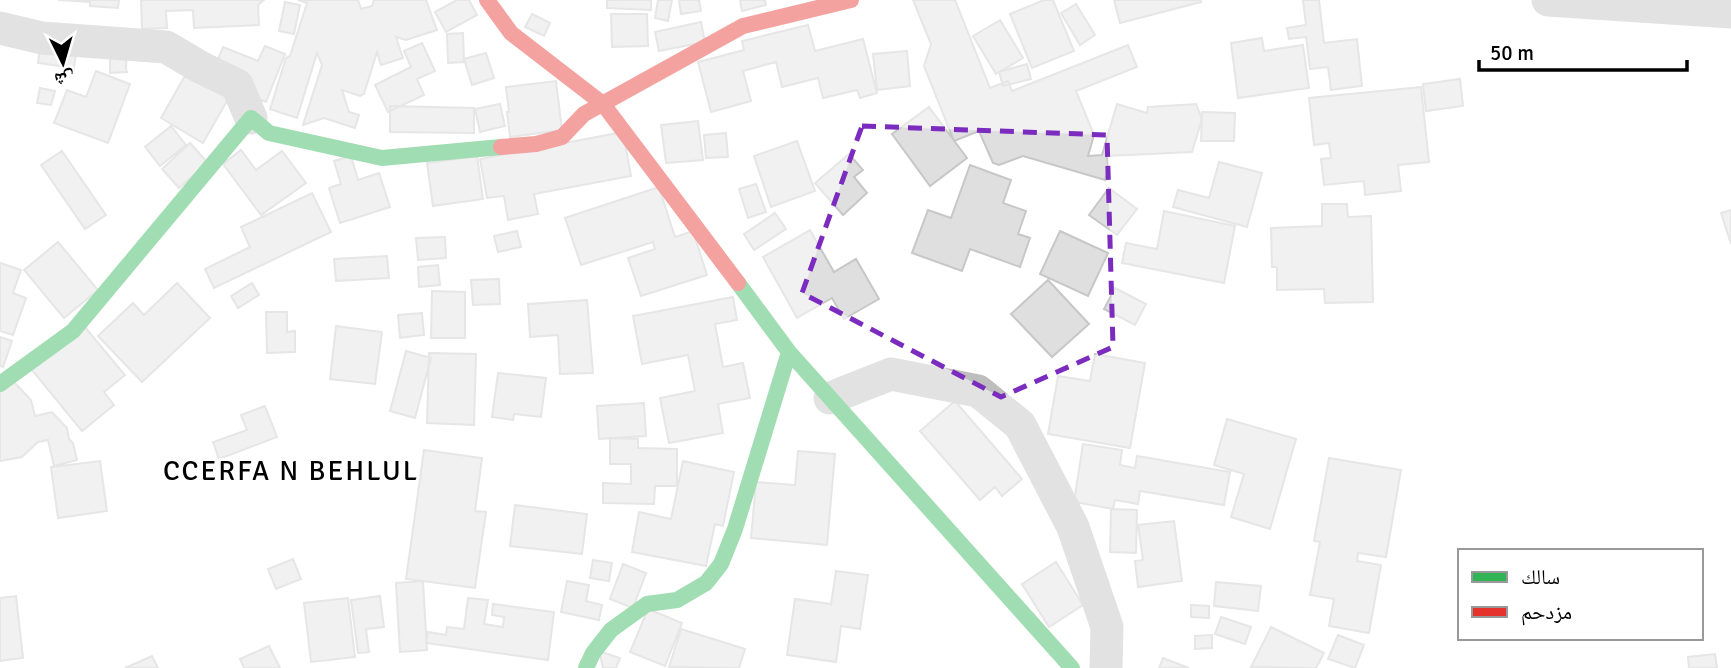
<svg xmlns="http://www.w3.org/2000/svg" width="1731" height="668" viewBox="0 0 1731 668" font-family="Signika,'Noto Naskh Arabic',sans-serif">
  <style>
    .building { fill: #dfdfdf; stroke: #c7c7c7; stroke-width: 2 }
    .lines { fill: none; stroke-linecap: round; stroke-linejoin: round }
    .street { stroke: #bebebe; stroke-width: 33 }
    .fast { stroke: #30b455; stroke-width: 16 }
    .jam { stroke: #e5322d; stroke-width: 16 }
    .marked { fill: none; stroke: #7b2cbf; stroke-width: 5; stroke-dasharray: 14 9; stroke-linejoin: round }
    .labels { text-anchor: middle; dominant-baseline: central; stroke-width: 6; stroke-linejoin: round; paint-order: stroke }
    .quarter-label { font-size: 28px; letter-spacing: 2px; fill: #000; stroke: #fff }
  </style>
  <rect width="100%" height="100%" fill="#fff"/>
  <path class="building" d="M 58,0 L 119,0 L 118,8 L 90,6 L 90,2 Z
    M 141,0 L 264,0 L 258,5 L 259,25 L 194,28 L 193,10 L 166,11 L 167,28 L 142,29 Z
    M 298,0 L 358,0 L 361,9 L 372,6 L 374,0 L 426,0 L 437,30 L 406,40 L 396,37 L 403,58 L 381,65 L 377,52 L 364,94 L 360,96 L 342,90 L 349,112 L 359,115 L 355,128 L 324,118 L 303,125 L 322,65 L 317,53 L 297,118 L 270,109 L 286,58 L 290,56 L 307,3 Z
    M 457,0 L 469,0 L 477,15 L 446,32 L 435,12 Z
    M 607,0 L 651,0 L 651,10 L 607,8 Z
    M 658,0 L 672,0 L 668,21 L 655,18 Z
    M 679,0 L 699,0 L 701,11 L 681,14 Z
    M 740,0 L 765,0 L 766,5 L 742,11 Z
    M 913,0 L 955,0 L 990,88 L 1008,81 L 1012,91 L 1128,45 L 1137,67 L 1076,91 L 1094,135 L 1088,156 L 1102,155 L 1117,104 L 1147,113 L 1148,107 L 1196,104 L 1202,119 L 1192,152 L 1107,156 L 1108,167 L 1105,180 L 1023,156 L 999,165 L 993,163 L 979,131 L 954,141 L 924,66 L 931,44 Z
    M 1044,0 L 1053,0 L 1074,51 L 1032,68 L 1010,14 Z
    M 1114,0 L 1200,0 L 1201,2 L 1120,23 Z
    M 1303,0 L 1319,0 L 1324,43 L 1357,39 L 1362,86 L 1331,90 L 1328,67 L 1310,69 L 1306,37 L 1289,39 L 1287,28 L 1306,25 Z
    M 285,2 L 300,5 L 294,34 L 279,31 Z
    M 1076,4 L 1095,35 L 1080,45 L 1061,13 Z
    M 532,14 L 550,23 L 544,36 L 525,27 Z
    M 611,14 L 647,14 L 648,46 L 612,47 Z
    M 1000,20 L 1023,58 L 996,74 L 973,36 Z
    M 701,22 L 705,42 L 659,51 L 655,32 Z
    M 808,25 L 815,51 L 863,39 L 877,93 L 860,98 L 857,90 L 823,98 L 818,78 L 782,87 L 776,62 L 743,71 L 751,101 L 711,112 L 698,62 L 744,50 L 742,41 Z
    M 463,33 L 464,62 L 448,63 L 447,34 Z
    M 1262,38 L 1264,51 L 1303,45 L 1309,88 L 1238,98 L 1231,43 Z
    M 41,40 L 77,45 L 74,68 L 38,63 Z
    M 422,43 L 435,71 L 417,79 L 424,95 L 388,112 L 375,85 L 411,67 L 404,51 Z
    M 127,46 L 126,69 L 127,72 L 110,73 L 110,47 Z
    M 265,46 L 285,54 L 266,102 L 246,94 L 215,67 L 223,47 L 258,61 Z
    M 907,51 L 910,86 L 877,90 L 873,54 Z
    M 486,53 L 494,78 L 472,85 L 464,59 Z
    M 1027,64 L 1031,79 L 1003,86 L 999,72 Z
    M 190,67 L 232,92 L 203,143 L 161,118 Z
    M 96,71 L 130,84 L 108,143 L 54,123 L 67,90 L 86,97 Z
    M 1460,79 L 1463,106 L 1426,111 L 1423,84 Z
    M 556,81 L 562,130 L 510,137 L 507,112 L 509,112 L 506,87 Z
    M 1421,87 L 1429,162 L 1398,165 L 1401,191 L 1365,195 L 1364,181 L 1324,185 L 1321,159 L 1331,158 L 1329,143 L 1314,145 L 1309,98 Z
    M 40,88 L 55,91 L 51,105 L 37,103 Z
    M 500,104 L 505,126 L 480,132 L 475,109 Z
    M 390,106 L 474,108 L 474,133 L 390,132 Z
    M 929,107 L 967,158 L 930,186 L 892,134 Z
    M 1202,112 L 1235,113 L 1234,141 L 1201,141 Z
    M 698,121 L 703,160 L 666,163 L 661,125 Z
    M 171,126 L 186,145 L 160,166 L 145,147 Z
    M 623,132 L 631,176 L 534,194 L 538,214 L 508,220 L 504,196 L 487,198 L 480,159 Z
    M 726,133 L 728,157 L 706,158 L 704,135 Z
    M 797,141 L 815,191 L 771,207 L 754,156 Z
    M 190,143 L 208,163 L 179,188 L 162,169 Z
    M 241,150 L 256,170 L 282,151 L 306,183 L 261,215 L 223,164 Z
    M 62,151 L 106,215 L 85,229 L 41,165 Z
    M 849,154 L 863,170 L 854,177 L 867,193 L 843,215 L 815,183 Z
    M 351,156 L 358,180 L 379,173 L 390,207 L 340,223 L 329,188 L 341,184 L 334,161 Z
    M 477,156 L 483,199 L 433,206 L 427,163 Z
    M 1219,162 L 1262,173 L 1247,227 L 1173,207 L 1178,190 L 1209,198 Z
    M 970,165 L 1011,180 L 1003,203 L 1026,211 L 1018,234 L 1030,238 L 1020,267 L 970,249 L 962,271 L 912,253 L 928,210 L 951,218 Z
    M 756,184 L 766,212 L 748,218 L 739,189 Z
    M 659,187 L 675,237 L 693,231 L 707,275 L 641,296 L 628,258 L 655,249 L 653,242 L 581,265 L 565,218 Z
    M 1109,188 L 1137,209 L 1117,235 L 1089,215 Z
    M 312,193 L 331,232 L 214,288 L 205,269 L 250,247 L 241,227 Z
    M 1322,204 L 1347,204 L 1348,217 L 1371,216 L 1373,302 L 1325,303 L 1324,289 L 1277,290 L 1277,267 L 1272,267 L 1271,228 L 1322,226 Z
    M 1731,210 L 1731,244 L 1721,213 Z
    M 1164,211 L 1235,226 L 1224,283 L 1122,263 L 1126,243 L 1157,249 Z
    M 775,213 L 786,229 L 754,250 L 744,234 Z
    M 810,230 L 834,272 L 856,259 L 879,299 L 844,319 L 832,298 L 797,318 L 763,257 Z
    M 517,231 L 521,247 L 498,252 L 494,236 Z
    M 1060,231 L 1108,253 L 1088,296 L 1040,274 Z
    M 445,237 L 446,258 L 418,260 L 416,238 Z
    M 58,242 L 98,290 L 64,318 L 24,270 Z
    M 387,256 L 389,278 L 336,281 L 334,259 Z
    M 0,263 L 21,270 L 13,293 L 26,298 L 13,335 L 0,331 Z
    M 438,265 L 440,285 L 419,287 L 418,267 Z
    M 499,279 L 500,304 L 473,305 L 471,280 Z
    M 1048,280 L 1089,324 L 1052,357 L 1011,314 Z
    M 177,283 L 210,318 L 142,382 L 98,336 L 133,303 L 144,315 Z
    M 252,283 L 259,295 L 238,308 L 231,296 Z
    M 1115,288 L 1146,304 L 1135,325 L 1104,309 Z
    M 432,291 L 465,292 L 465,338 L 431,338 Z
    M 733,297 L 737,320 L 715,324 L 723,367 L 743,363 L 750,398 L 718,404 L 723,433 L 669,443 L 660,398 L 695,391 L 688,355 L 642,364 L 633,316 Z
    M 587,300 L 593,373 L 560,374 L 558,335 L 530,337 L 528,304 Z
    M 266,312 L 287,312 L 287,332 L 295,331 L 295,352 L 267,353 Z
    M 422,313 L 424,335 L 400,338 L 398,315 Z
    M 84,326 L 125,375 L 104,392 L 114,405 L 82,431 L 31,369 Z
    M 336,326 L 382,332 L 375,384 L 330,379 Z
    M 0,337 L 12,341 L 3,367 L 0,366 Z
    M 406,351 L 431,358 L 415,418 L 390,411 Z
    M 429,353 L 476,354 L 474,425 L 427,423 Z
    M 1095,354 L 1145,363 L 1130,448 L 1048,434 L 1058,376 L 1090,381 Z
    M 498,373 L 546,378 L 541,417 L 514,414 L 513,420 L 492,417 Z
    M 14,382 L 31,400 L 35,416 L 52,412 L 67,428 L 69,439 L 73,443 L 77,460 L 54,466 L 48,440 L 38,442 L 22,457 L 0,461 L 0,386 Z
    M 955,401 L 1022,479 L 1002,496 L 995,487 L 980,500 L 920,431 Z
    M 644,403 L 646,436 L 599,439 L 597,406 Z
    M 265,406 L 277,437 L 219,459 L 213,442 L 247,430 L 241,415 Z
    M 1227,419 L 1296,439 L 1270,529 L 1231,517 L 1244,474 L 1214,465 Z
    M 610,438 L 638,439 L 638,448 L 677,449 L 677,486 L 655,486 L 654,504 L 603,503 L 603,483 L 631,484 L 631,464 L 610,464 Z
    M 1083,444 L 1122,450 L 1120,465 L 1135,468 L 1137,456 L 1230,472 L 1224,505 L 1140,491 L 1138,504 L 1115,500 L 1113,509 L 1074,502 Z
    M 424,450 L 482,458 L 475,511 L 486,512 L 475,588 L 406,579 Z
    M 798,451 L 835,454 L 827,545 L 751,538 L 756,482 L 795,485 Z
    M 1329,458 L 1401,470 L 1386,557 L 1358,553 L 1357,561 L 1381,565 L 1369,633 L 1329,626 L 1334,599 L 1310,595 L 1320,542 L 1314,541 Z
    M 100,461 L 107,511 L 58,518 L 51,467 Z
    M 683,461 L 734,472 L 723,526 L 715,524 L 706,566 L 632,552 L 639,512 L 671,519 Z
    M 515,505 L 587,514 L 582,554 L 510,546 Z
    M 1111,509 L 1137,510 L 1136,553 L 1110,552 Z
    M 1174,521 L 1182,581 L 1138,587 L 1135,561 L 1143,560 L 1138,525 Z
    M 293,559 L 301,579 L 276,589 L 268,569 Z
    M 593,560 L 612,563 L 609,581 L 590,578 Z
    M 1056,562 L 1083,605 L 1049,627 L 1022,584 Z
    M 623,564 L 646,573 L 633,608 L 610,599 Z
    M 836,571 L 868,575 L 860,629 L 841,626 L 836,662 L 787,655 L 795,599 L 831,604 Z
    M 423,581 L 427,650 L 400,652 L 396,583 Z
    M 567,581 L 589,585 L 586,601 L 602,605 L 599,620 L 561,612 Z
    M 1216,582 L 1261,586 L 1258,611 L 1214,606 Z
    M 16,596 L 23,658 L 0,661 L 0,598 Z
    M 380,596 L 384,627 L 366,629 L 369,652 L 358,653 L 351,600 Z
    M 348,598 L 355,657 L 311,662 L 304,603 Z
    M 468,598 L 488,600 L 484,624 L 503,627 L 504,617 L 492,615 L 493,604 L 554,612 L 548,660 L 426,643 L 428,632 L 446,635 L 447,627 L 464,629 Z
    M 1191,605 L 1209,606 L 1209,618 L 1191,617 Z
    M 648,609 L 682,623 L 665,666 L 630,652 Z
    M 1221,617 L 1251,627 L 1245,644 L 1215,634 Z
    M 1271,627 L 1324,653 L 1316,668 L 1251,667 Z
    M 681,629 L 745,649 L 739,668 L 669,667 Z
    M 1212,635 L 1212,648 L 1195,649 L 1195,636 Z
    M 1338,635 L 1364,645 L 1355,668 L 1328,659 Z
    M 269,646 L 280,668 L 244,668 L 240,659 Z
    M 599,651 L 620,658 L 616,668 L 603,668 Z
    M 1715,654 L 1717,668 L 1689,668 L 1688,657 Z
    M 152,656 L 158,668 L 125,668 Z
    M 1163,658 L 1189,668 L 1159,668 Z"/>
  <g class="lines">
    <path class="street" d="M 1548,0 L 1731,12
      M 0,28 L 42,38 L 166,47 L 200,67 L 237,85 L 251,118
      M 830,398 L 891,374 L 978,391 L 1020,425 L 1073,527 L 1107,627 L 1106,668"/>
    <path class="fast" d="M 738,283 L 789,352 L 1072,668
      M 0,384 L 73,331 L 251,118 L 269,133 L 382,158 L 501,147
      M 586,668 L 593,653 L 611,630 L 647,604 L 677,600 L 706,583 L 721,564 L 735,529 L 789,352"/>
    <path class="jam" d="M 487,0 L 511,33 L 603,104 L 738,283
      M 501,147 L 536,144 L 562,137 L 584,114 L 743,26 L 851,0"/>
  </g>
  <path d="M0 0H1731V668H0ZM 862,126 L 1107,135 L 1113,347 L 1001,397 L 802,293 Z" fill="#fff" fill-opacity=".55" fill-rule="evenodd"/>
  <path class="marked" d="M 862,126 L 1107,135 L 1113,347 L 1001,397 L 802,293 Z"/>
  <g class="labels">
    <g class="quarter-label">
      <text x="291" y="471">CCERFA N BEHLUL</text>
    </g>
  </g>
  <rect x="1458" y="549" width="245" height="91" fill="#ffffff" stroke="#999999" stroke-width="2"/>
  <rect x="1472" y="572" width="35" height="10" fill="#30b455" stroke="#999999" stroke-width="2"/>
  <text x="1521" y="584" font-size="21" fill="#000000">سالك</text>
  <rect x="1472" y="607" width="35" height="10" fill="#e5322d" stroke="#999999" stroke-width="2"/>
  <text x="1521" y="619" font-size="21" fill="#000000">مزدحم</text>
  <g transform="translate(63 63) rotate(175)" stroke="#ffffff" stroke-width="5" paint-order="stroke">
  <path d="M0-5L12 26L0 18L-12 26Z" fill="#000000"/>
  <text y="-10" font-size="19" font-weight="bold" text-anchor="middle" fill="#000000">ش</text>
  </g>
  <path d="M1479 60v10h208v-10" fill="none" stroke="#000000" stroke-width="3.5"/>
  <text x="1490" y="60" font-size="21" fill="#000000" stroke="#ffffff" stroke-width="5" paint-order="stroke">50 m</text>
</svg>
